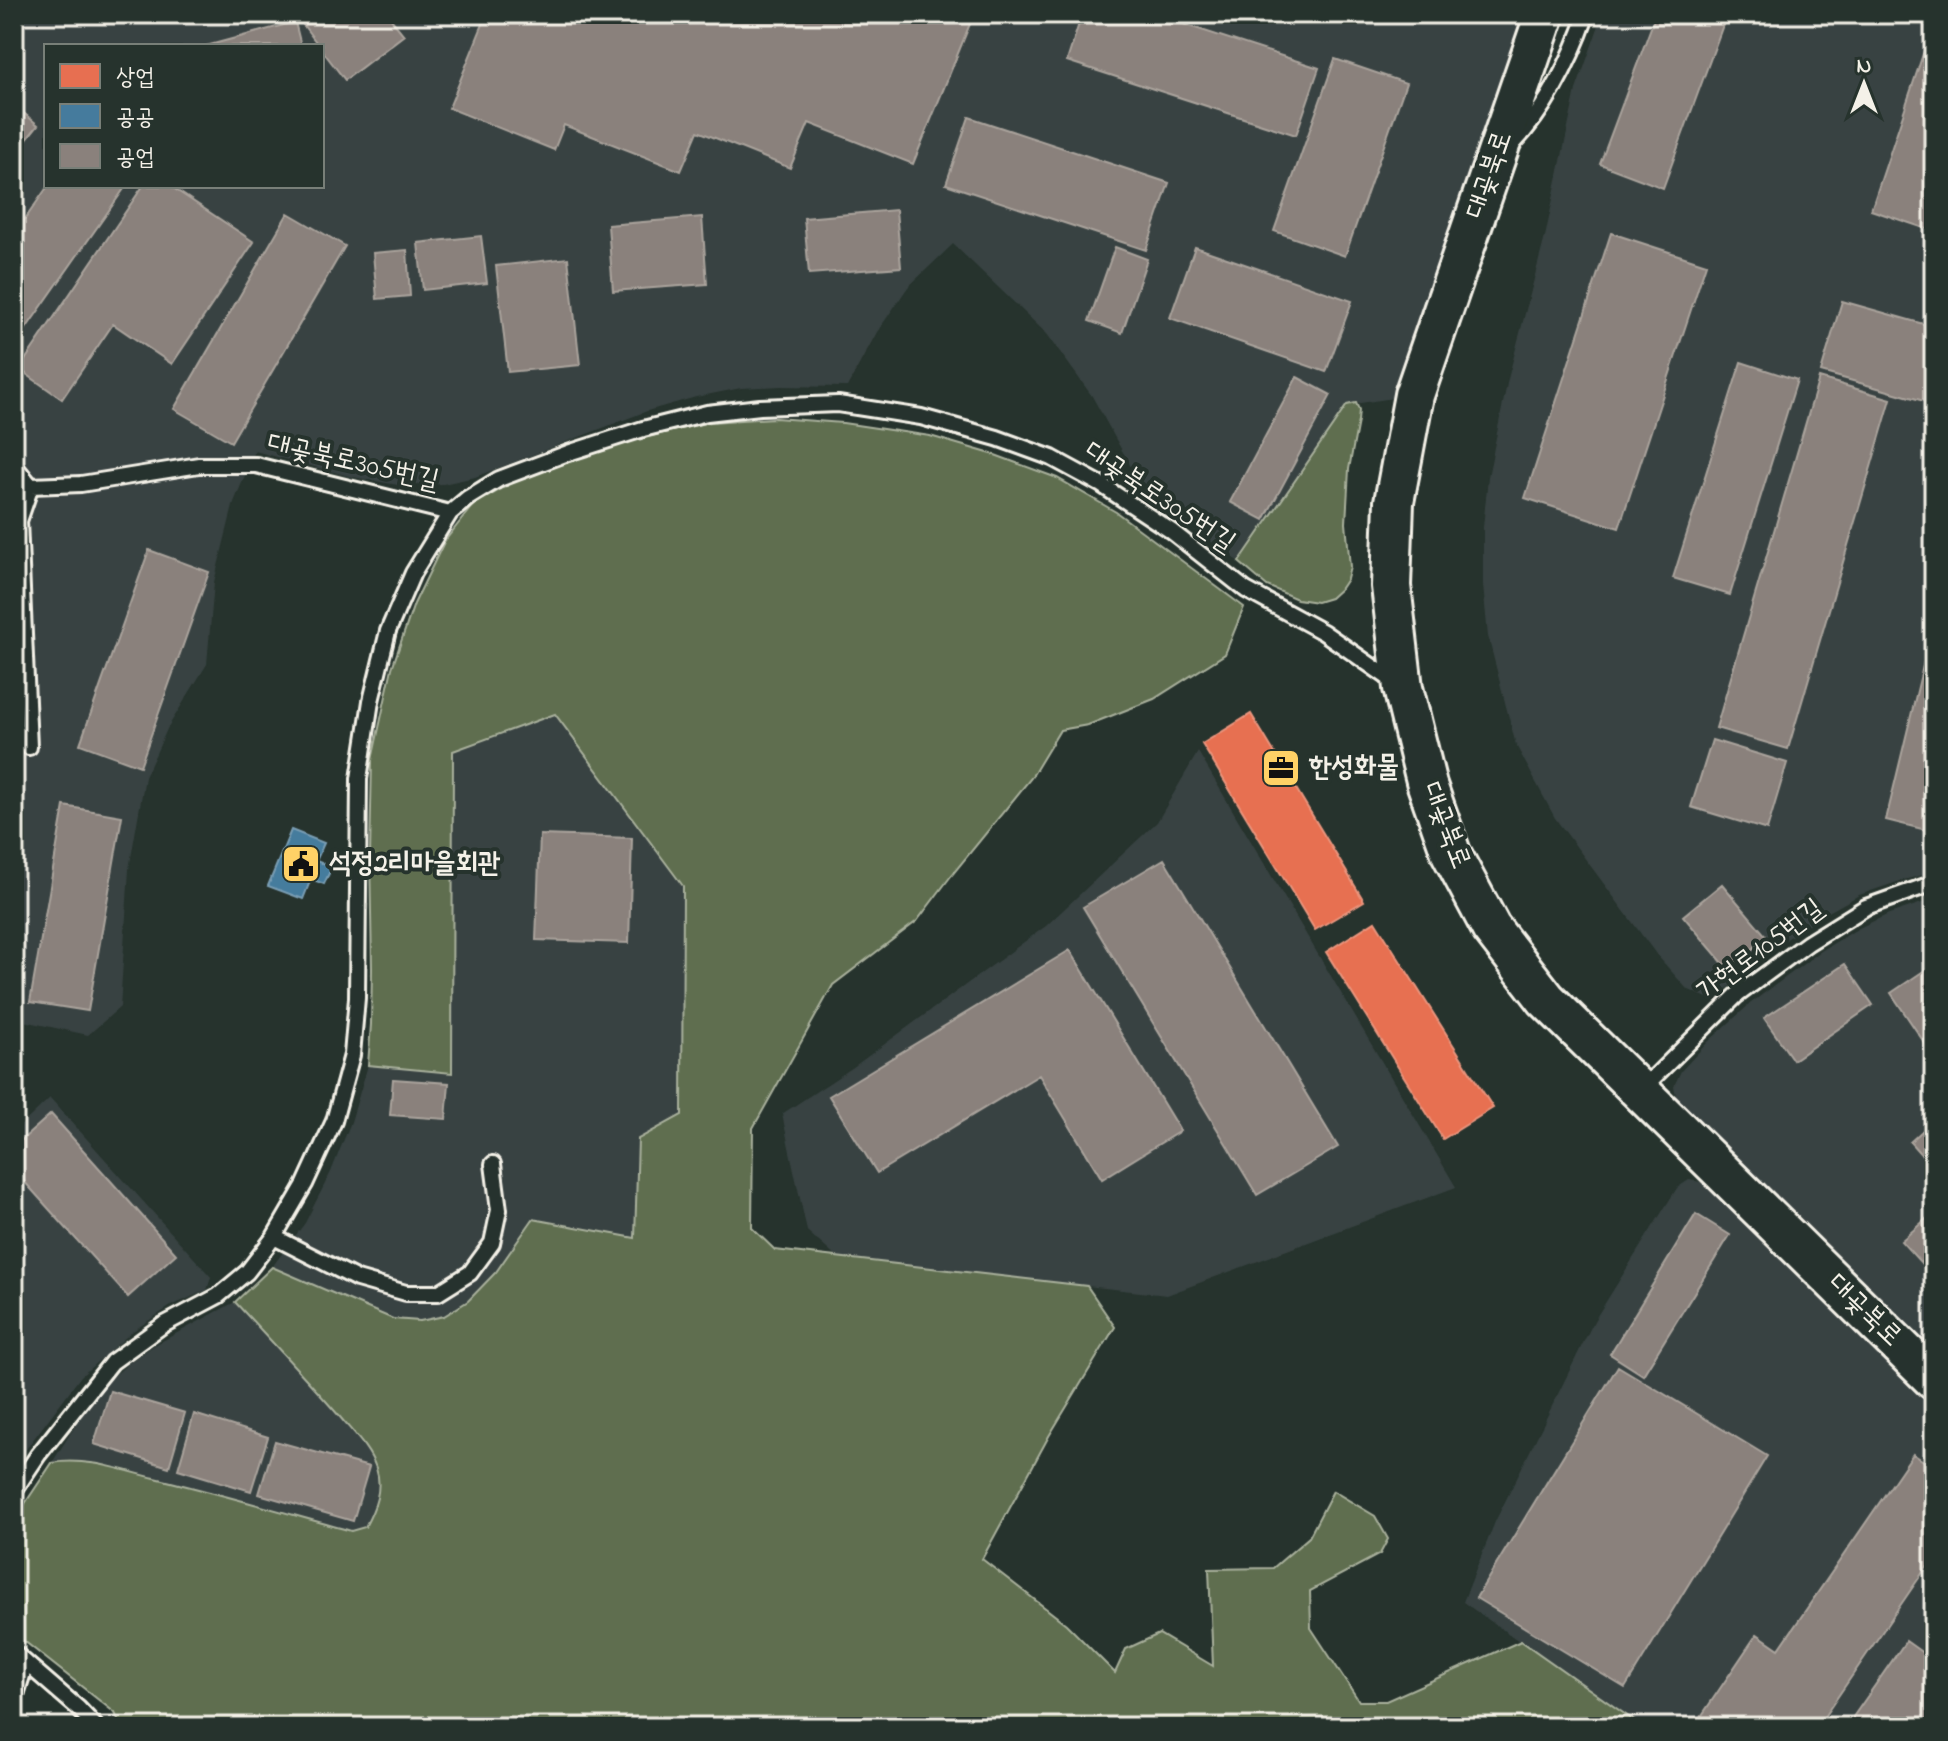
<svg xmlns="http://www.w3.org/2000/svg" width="1948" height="1741" viewBox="0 0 1948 1741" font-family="'Indie Flower','Poor Story',sans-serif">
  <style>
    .built { fill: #394343; fill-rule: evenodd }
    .green { fill: #5e6e50; stroke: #a9b09c; stroke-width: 2 }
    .shops { fill: #e76f51; stroke: #eb967e; stroke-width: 2 }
    .public { fill: #457b9d; stroke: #7a9eb4; stroke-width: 2 }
    .industry { fill: #8a817c; stroke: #aaa39c; stroke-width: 2 }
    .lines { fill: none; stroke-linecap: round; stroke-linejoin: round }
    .service-casing { stroke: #f4f1e8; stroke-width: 20 }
    .tertiary-casing { stroke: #f4f1e8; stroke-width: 44 }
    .service { stroke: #26332d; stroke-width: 14 }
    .tertiary { stroke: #26332d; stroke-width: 38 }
    .labels { text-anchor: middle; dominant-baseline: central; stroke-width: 8; stroke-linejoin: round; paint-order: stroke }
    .street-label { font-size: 28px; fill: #f4f1e8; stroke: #26332d }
    .poi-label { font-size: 28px; font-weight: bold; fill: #f4f1e8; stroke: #26332d; text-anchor: start }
  </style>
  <rect width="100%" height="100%" fill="#26332d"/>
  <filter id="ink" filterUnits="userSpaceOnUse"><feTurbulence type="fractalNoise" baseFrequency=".0125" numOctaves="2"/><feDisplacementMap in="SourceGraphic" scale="16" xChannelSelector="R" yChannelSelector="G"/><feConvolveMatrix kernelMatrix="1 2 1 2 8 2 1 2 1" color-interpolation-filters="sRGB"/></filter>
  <g filter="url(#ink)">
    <path class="built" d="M 14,14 L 1523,14 L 1493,106 L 1428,289 L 1393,398 L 1347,405 L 1239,562 L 1146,494 L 1092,396 L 1047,334 L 953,244 L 908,287 L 877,332 L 847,387 L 780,386 L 741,388 L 696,397 L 647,411 L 475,477 L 443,484 L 398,485 L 352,477 L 255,451 L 234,502 L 214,582 L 207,664 L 168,727 L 145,777 L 129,869 L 120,1007 L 88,1035 L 14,1019 ZM 46,46 L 322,46 L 322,186 L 46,186 Z
      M 1603,14 L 1934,14 L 1934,872 L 1900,881 L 1859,895 L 1825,914 L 1788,938 L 1728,988 L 1707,998 L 1687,989 L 1656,954 L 1555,818 L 1516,745 L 1488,636 L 1483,585 L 1483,528 L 1488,477 L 1508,379 L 1545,237 L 1576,90 Z
      M 555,714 L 683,886 L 682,1115 L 638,1139 L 635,1238 L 533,1220 L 496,1272 L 468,1301 L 444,1316 L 420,1321 L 393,1320 L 272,1267 L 305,1223 L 331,1172 L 351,1122 L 368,1065 L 452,1072 L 453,751 Z
      M 1198,752 L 1456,1187 L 1167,1295 L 837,1258 L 807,1231 L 782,1114 L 852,1068 L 1046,926 L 1157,822 Z
      M 1934,899 L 1934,1358 L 1678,1104 L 1674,1086 L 1681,1071 L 1708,1042 L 1751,1003 L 1821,951 L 1859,928 L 1889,914 Z
      M 50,1098 L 211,1277 L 207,1290 L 171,1306 L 133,1331 L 81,1376 L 14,1465 L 14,1132 Z
      M 1689,1180 L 1701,1182 L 1934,1410 L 1934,1727 L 1643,1727 L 1463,1602 L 1495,1522 L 1594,1321 L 1677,1188 Z
      M 235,1302 L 323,1398 L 370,1453 L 377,1470 L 379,1490 L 374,1509 L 365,1526 L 351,1531 L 211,1492 L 97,1464 L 70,1460 L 52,1463 L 80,1418 L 106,1383 L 130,1362 L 153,1346 Z"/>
    <path class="green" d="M 1356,403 L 1359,410 L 1358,421 L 1349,469 L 1346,523 L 1350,567 L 1347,579 L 1341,588 L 1330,598 L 1317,602 L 1297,599 L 1267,586 L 1239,562 L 1347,405 Z
      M 775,418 L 843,423 L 930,436 L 995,455 L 1057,478 L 1116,512 L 1244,607 L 1225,654 L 1154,699 L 1088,725 L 1060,730 L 1031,778 L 951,876 L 917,921 L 833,985 L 753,1128 L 752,1228 L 775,1250 L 1087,1286 L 1115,1327 L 1049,1436 L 982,1559 L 1066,1624 L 1115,1673 L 1126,1649 L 1159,1634 L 1213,1666 L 1209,1569 L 1273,1568 L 1309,1537 L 1333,1491 L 1375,1516 L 1388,1539 L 1380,1554 L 1310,1591 L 1311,1628 L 1359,1701 L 1386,1701 L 1521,1641 L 1643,1727 L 121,1727 L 115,1713 L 14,1633 L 14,1520 L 52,1463 C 87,1457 121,1470 155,1478 C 221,1494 286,1513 351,1531 L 365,1527 C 375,1508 383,1489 376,1468 C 369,1448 353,1433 340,1417 C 306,1378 270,1340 235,1302 L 272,1267 L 393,1319 L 420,1321 L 444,1316 L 468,1301 L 496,1272 L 533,1219 L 635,1238 L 638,1139 L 682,1115 L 683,886 L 555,714 L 453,751 L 452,1073 L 368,1065 L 371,1024 L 372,969 L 370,856 L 372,760 L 392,668 L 414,604 L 444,542 L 473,505 L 516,481 L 618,444 L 709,422 Z"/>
    <path class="shops" d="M 1251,714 L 1364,901 L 1315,930 L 1202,744 Z
      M 1375,921 L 1493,1108 L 1443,1139 L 1326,952 Z"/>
    <path class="public" d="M 291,830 L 324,843 L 316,861 L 332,867 L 324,884 L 311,879 L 303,899 L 268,886 Z"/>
    <path class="industry" d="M 295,14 L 387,14 L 404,35 L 345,80 L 322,50 L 322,46 L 319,46 Z
      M 487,14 L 974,14 L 913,164 L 809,123 L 790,168 L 698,131 L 681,171 L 564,125 L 554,150 L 449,108 Z
      M 1082,14 L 1152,14 L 1319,68 L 1296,135 L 1067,61 Z
      M 1656,14 L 1727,14 L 1663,188 L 1600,164 Z
      M 1934,21 L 1934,218 L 1930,230 L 1871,210 Z
      M 295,22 L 301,46 L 206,46 Z
      M 1335,59 L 1406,83 L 1345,256 L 1274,231 Z
      M 14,105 L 38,125 L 14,155 Z
      M 969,117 L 1169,183 L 1146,250 L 946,184 Z
      M 48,186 L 126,186 L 18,340 L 14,337 L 14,235 Z
      M 143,186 L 170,186 L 254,242 L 172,364 L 113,324 L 62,399 L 19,369 Z
      M 896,210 L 901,267 L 809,274 L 804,218 Z
      M 288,213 L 345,246 L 231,442 L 174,409 Z
      M 702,217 L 707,284 L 613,291 L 608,225 Z
      M 1611,233 L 1706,264 L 1619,528 L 1525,498 Z
      M 481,236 L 487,283 L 423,290 L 418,243 Z
      M 1115,247 L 1147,259 L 1122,333 L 1089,321 Z
      M 1195,247 L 1352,301 L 1326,372 L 1170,318 Z
      M 407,250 L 410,296 L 377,299 L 373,253 Z
      M 568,258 L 580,365 L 508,372 L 496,266 Z
      M 1842,301 L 1934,327 L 1934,366 L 1924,401 L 1821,372 Z
      M 1741,362 L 1797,380 L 1730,595 L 1673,578 Z
      M 1297,377 L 1331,395 L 1264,520 L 1230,502 Z
      M 1819,378 L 1891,399 L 1788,749 L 1716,728 Z
      M 149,550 L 209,572 L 140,766 L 80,744 Z
      M 1934,620 L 1934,832 L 1886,820 Z
      M 1712,740 L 1787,763 L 1767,830 L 1691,807 Z
      M 64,806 L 122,816 L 88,1011 L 30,1002 Z
      M 540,835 L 632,838 L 629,943 L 536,940 Z
      M 1164,859 L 1338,1147 L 1257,1195 L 1083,907 Z
      M 1722,884 L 1767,937 L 1728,969 L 1683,916 Z
      M 1070,950 L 1180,1131 L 1102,1179 L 1039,1075 L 877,1173 L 829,1096 Z
      M 1845,964 L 1873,1005 L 1793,1060 L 1764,1018 Z
      M 1931,966 L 1934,970 L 1934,1057 L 1891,993 Z
      M 393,1079 L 449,1083 L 446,1119 L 390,1115 Z
      M 51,1114 L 176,1254 L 128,1297 L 14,1170 L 14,1147 Z
      M 1934,1120 L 1934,1169 L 1910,1142 Z
      M 1934,1212 L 1934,1275 L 1933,1276 L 1901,1241 Z
      M 1696,1214 L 1730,1235 L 1643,1375 L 1610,1354 Z
      M 1618,1366 L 1767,1456 L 1625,1688 L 1476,1598 Z
      M 110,1391 L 185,1413 L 169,1467 L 94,1444 Z
      M 194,1414 L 268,1437 L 251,1491 L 178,1469 Z
      M 275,1441 L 369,1467 L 353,1521 L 259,1494 Z
      M 1913,1454 L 1934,1468 L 1934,1556 L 1817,1727 L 1694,1727 L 1757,1634 L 1779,1649 Z
      M 1906,1641 L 1934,1661 L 1934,1727 L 1846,1727 Z"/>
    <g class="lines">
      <defs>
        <path id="service" d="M 1513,144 C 1548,107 1570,62 1587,14
          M 14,465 L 31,486 L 81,484 L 199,465 L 256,465 L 450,513
          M 19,521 L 29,747
          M 14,524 L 19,521 L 31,486
          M 1641,1090 L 1736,996 L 1808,943 L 1866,907 L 1934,883
          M 274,1237 L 357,1279 L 406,1293 L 438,1293 L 470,1273 L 492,1243 L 499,1210 L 493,1164
          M 14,1491 L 38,1455 L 112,1362 L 163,1325 L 218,1296 L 247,1272 L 274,1237 L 305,1184 L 334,1121 L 352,1055 L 357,998 L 359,779 L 371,701 L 388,631 L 413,573 L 450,513 L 468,498 L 499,479 L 568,453 L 643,429 L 707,413 L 760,407 L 838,404 L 921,417 L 997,438 L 1052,458 L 1100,484 L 1171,531 L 1246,590 L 1323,632 L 1396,683
          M 14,1653 L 26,1663 L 14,1701
          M 26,1663 L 78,1708 L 96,1727"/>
        <path id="tertiary" d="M 1545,14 L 1414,395 L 1394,502 L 1391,586 L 1403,688 L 1427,785 L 1451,853 L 1491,928 L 1546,999 L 1934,1380"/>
      </defs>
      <use href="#service" class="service-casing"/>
      <use href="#tertiary" class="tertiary-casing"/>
      <use href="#service" class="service"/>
      <use href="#tertiary" class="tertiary"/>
    </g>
  </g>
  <defs>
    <symbol id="office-square" viewBox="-11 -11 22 22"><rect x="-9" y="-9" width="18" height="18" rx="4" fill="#ffd166" stroke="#26332d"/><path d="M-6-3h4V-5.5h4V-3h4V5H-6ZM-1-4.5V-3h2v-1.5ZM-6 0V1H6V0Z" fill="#111"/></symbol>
    <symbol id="civic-square" viewBox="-11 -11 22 22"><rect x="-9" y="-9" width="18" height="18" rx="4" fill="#ffd166" stroke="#26332d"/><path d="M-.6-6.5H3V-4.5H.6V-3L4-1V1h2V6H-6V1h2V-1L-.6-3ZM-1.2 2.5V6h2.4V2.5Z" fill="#111"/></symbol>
  </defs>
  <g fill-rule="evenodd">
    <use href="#office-square" x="1259" y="746" width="44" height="44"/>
    <use href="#civic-square" x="279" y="842" width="44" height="44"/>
  </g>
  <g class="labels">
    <g class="street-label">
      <text transform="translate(1490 175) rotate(-71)">대곶북로</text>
      <text transform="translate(353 463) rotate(13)">대곶북로305번길</text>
      <text transform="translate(1159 498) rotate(34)">대곶북로305번길</text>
      <text transform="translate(1445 826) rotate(69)">대곶북로</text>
      <text transform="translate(1761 951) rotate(-37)">가현로105번길</text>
      <text transform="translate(1864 1311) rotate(44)">대곶북로</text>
    </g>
    <g class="poi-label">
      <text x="1309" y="768">한성화물</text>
      <text x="329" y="864">석정2리마을회관</text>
    </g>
  </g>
  <rect width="1948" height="1741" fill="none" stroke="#26332d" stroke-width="48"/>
  <rect x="24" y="24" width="1900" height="1693" fill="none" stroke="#f4f1e8" stroke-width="3" filter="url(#ink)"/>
  <rect x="44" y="44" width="280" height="144" fill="#26332d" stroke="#787f78" stroke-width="2"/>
  <rect x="60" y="64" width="40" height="24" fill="#e76f51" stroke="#787f78" stroke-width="2"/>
  <text x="116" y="84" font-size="24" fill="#f4f1e8">상업</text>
  <rect x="60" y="104" width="40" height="24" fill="#457b9d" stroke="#787f78" stroke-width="2"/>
  <text x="116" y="124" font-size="24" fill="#f4f1e8">공공</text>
  <rect x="60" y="144" width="40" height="24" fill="#8a817c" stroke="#787f78" stroke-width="2"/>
  <text x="116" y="164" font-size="24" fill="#f4f1e8">공업</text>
  <g transform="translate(1864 84)" stroke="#26332d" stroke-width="6" paint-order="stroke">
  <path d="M0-6L14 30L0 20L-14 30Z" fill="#f4f1e8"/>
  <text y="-12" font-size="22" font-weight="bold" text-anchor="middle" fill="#f4f1e8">N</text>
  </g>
</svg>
